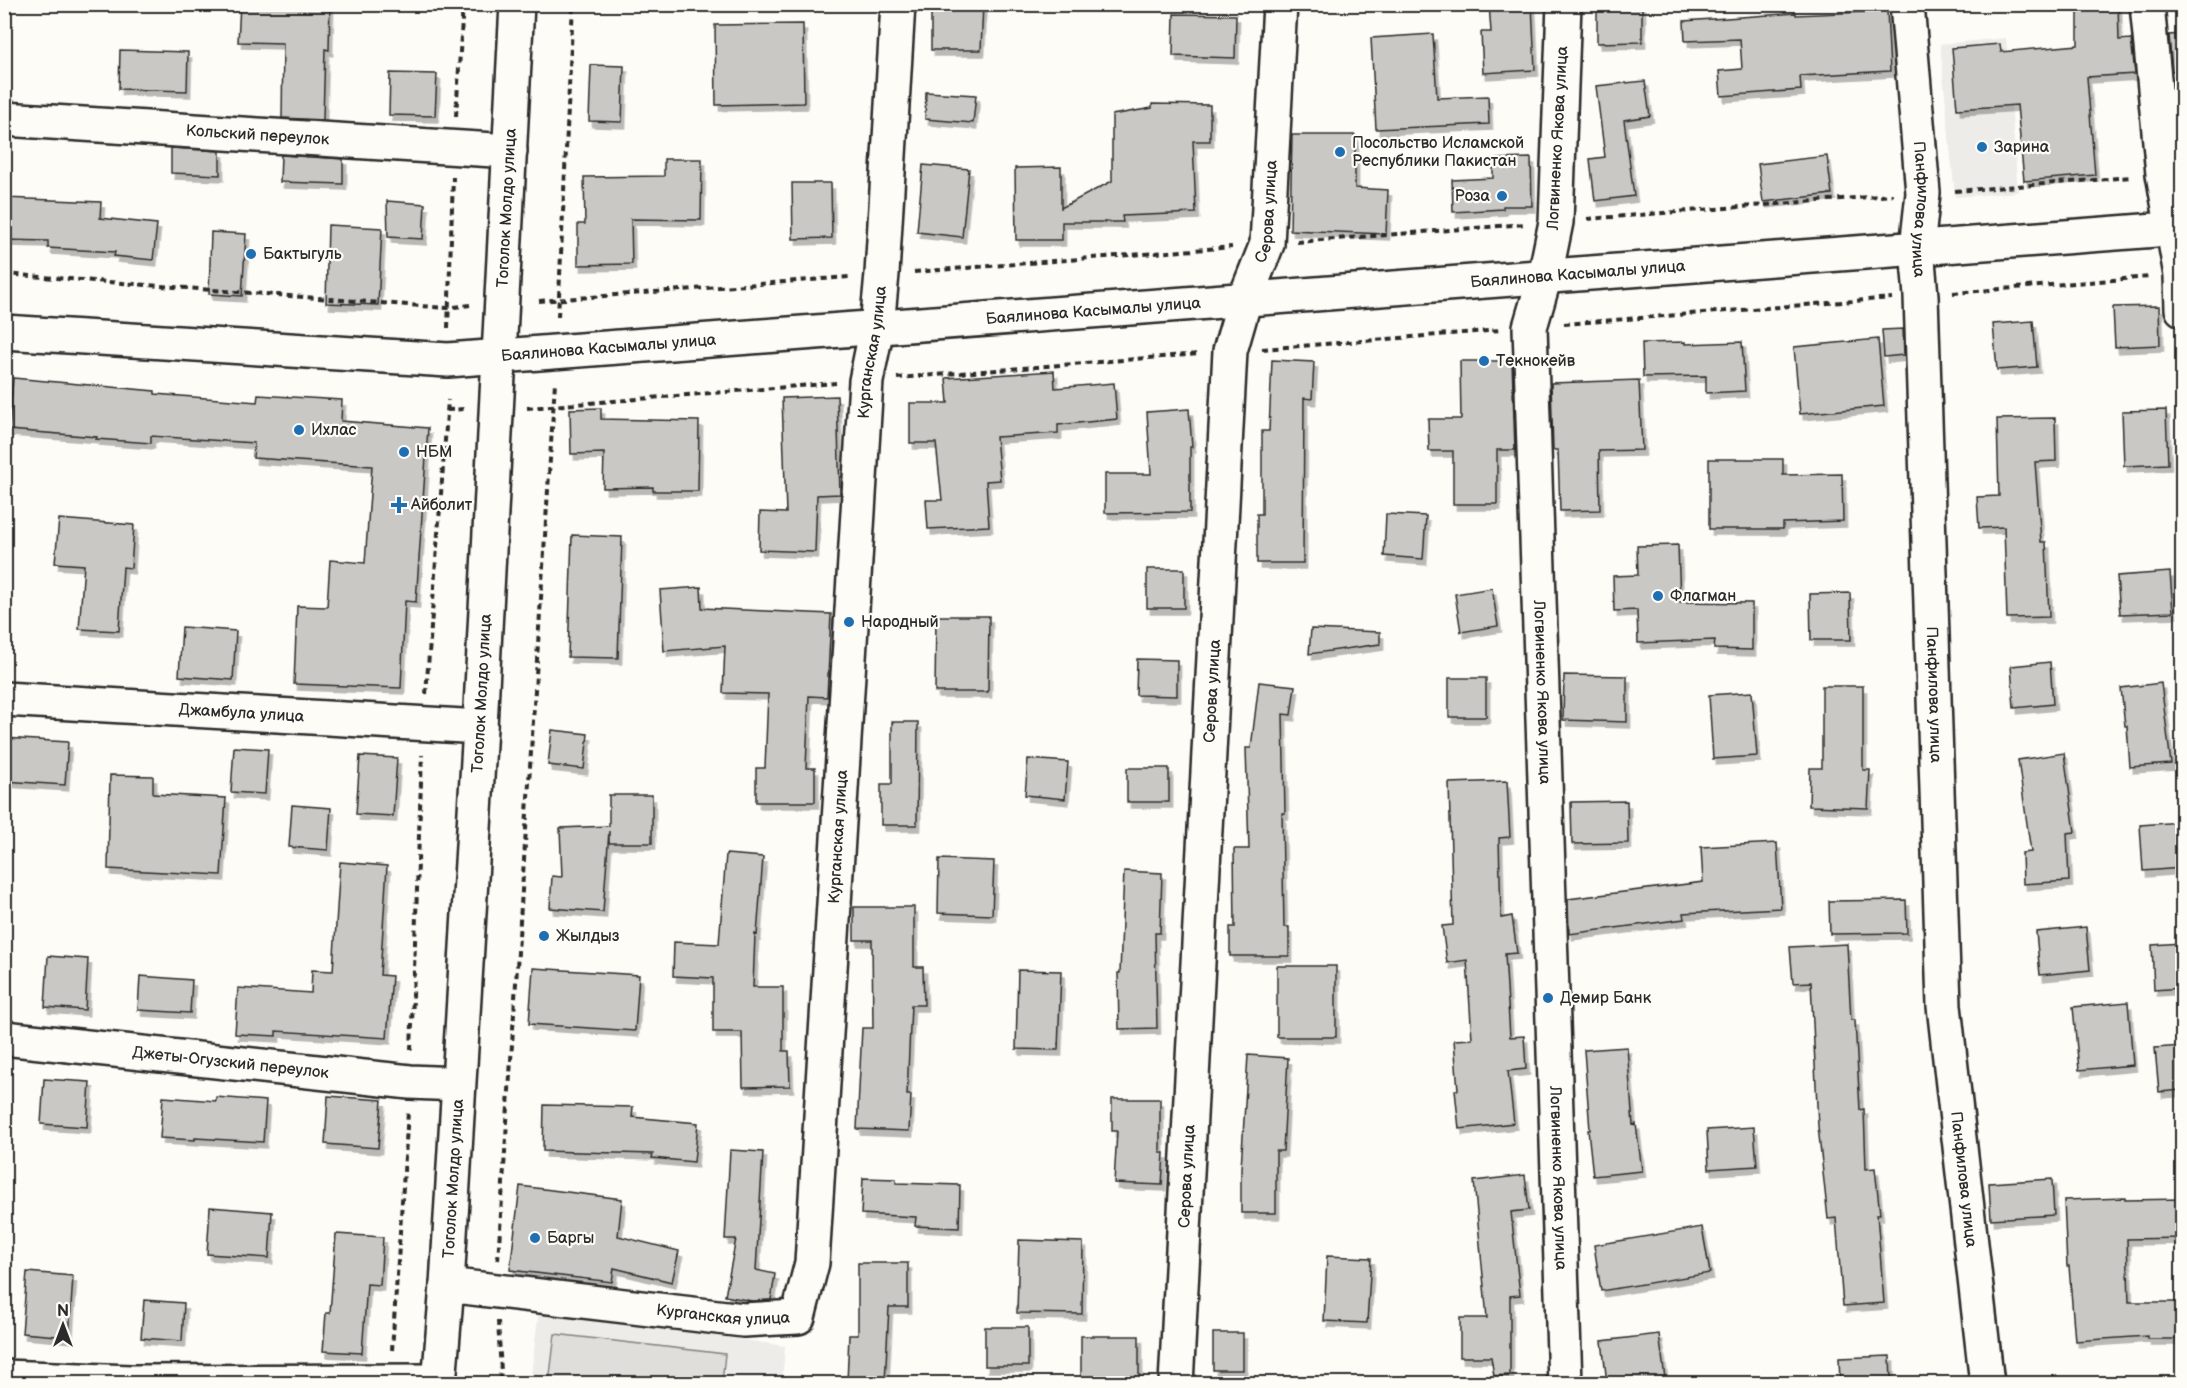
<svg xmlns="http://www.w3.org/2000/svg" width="2187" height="1388" viewBox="0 0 2187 1388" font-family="'Balsamiq Sans',sans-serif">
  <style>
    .built { fill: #edece8 }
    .green { fill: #dfdeda; stroke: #858482; stroke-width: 1.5 }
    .building { fill: #c9c8c4; stroke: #2b2b2b; stroke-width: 1.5; filter: url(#shadow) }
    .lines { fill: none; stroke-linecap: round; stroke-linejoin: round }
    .minor-casing { stroke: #2b2b2b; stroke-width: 38 }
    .major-casing { stroke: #2b2b2b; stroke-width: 38 }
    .path { stroke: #2b2b2b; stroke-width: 4; stroke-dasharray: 6 4.5; stroke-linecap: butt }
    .minor { stroke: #fdfcf7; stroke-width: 33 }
    .major { stroke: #fdfcf7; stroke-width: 33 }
    .poi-dot { fill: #1f6fb2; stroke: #fdfcf7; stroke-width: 2 }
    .labels { text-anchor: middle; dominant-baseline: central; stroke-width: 4.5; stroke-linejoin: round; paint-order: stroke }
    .street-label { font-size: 16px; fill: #2b2b2b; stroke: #fdfcf7 }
    .poi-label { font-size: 16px; fill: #2b2b2b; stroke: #fdfcf7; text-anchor: start }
  </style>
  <defs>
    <filter id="shadow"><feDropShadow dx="3.5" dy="6" stdDeviation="0" flood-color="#0004"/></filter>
  </defs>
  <rect width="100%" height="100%" fill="#fdfcf7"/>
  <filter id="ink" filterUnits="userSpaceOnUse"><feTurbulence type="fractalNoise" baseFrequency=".0167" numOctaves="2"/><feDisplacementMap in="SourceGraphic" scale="12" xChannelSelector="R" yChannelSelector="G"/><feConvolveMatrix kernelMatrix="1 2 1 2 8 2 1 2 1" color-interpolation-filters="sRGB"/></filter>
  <g filter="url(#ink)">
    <path class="built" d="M 2006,38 L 2018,192 L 1955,197 L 1940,44 Z
      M 539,1309 L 785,1346 L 782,1383 L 530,1384 Z"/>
    <path class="green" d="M 555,1334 L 725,1354 L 722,1383 L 549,1383 Z"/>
    <path class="building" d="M 240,4 L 330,4 L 329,50 L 325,49 L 323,120 L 282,118 L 283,43 L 238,42 Z
      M 931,4 L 983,4 L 981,50 L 931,50 Z
      M 1489,4 L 1532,4 L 1535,70 L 1483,73 L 1481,32 L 1491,32 Z
      M 1597,4 L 1642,4 L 1642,42 L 1597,43 Z
      M 2078,4 L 2118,4 L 2119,40 L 2131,39 L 2135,74 L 2087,77 L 2095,175 L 2024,181 L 2017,105 L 1957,109 L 1952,48 L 2000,44 L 2001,52 L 2078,45 Z
      M 1887,11 L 1890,71 L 1800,76 L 1801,90 L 1721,96 L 1719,71 L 1742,69 L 1740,39 L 1685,41 L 1684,21 L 1796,13 L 1796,15 Z
      M 1174,14 L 1236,15 L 1235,58 L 1173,56 Z
      M 803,24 L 804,103 L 716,105 L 715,25 Z
      M 1433,34 L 1437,98 L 1488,96 L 1489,124 L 1376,129 L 1371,38 Z
      M 2182,34 L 2182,70 L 2172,71 L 2169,35 Z
      M 120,50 L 188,52 L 187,91 L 119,89 Z
      M 591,65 L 624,66 L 622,122 L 589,121 Z
      M 390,73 L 437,74 L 435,116 L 389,115 Z
      M 1645,81 L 1650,116 L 1624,120 L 1634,196 L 1595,201 L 1590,159 L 1605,157 L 1596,86 Z
      M 926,92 L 976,95 L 973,123 L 925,119 Z
      M 1152,104 L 1210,105 L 1210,141 L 1193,141 L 1196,213 L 1122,216 L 1123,222 L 1062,222 L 1062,240 L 1016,240 L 1015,168 L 1061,167 L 1061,208 L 1112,181 L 1112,115 L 1152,108 Z
      M 1292,135 L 1355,135 L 1355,188 L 1388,190 L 1386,234 L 1290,230 Z
      M 171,148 L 220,151 L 220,175 L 171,173 Z
      M 281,155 L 343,159 L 343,184 L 280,182 Z
      M 1827,156 L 1832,194 L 1763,202 L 1758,164 Z
      M 1531,158 L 1532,206 L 1503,206 L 1503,209 L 1453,212 L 1452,180 L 1493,178 L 1493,159 Z
      M 664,159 L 702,159 L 701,220 L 631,219 L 632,264 L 578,265 L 578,224 L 585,224 L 584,177 L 664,176 Z
      M 923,165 L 969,169 L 962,237 L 917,232 Z
      M 792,183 L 831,183 L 832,238 L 793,239 Z
      M 4,198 L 101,202 L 100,218 L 157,224 L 153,260 L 114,256 L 115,252 L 48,248 L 48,241 L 4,240 Z
      M 387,201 L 425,204 L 423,239 L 388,237 Z
      M 328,225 L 382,228 L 378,305 L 326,303 Z
      M 211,232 L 246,234 L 242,296 L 209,294 Z
      M 2159,306 L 2160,345 L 2115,347 L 2113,307 Z
      M 2033,321 L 2037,367 L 1997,370 L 1993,324 Z
      M 1903,329 L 1904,355 L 1884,357 L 1882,330 Z
      M 1878,339 L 1884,406 L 1800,414 L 1794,347 Z
      M 1685,342 L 1685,344 L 1742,342 L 1745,391 L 1706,393 L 1706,376 L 1643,377 L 1642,343 Z
      M 1272,360 L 1314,362 L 1312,399 L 1304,398 L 1303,563 L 1257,563 L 1257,514 L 1262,514 L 1262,431 L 1269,431 Z
      M 1460,361 L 1512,361 L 1515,450 L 1497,450 L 1497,504 L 1453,504 L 1453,451 L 1429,451 L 1428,419 L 1461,419 Z
      M 1054,371 L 1055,388 L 1114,383 L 1117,419 L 1058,425 L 1058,433 L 996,437 L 1000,480 L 986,481 L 989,526 L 928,529 L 926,500 L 942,500 L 936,443 L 910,443 L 910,403 L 948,403 L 946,378 Z
      M 13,378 L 155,391 L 155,394 L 257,402 L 258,395 L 342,400 L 341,421 L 428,428 L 416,602 L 405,601 L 401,688 L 294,684 L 297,606 L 327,607 L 330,560 L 365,563 L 372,466 L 253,458 L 254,443 L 151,436 L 151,443 L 96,439 L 97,437 L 9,430 Z
      M 1639,380 L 1642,450 L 1599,451 L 1600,510 L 1560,511 L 1558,450 L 1553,450 L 1551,383 Z
      M 837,396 L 840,494 L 817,495 L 815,552 L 759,550 L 760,512 L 786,513 L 782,398 Z
      M 601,408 L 601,419 L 699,421 L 698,491 L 653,491 L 653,487 L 603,488 L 604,453 L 571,454 L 570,409 Z
      M 1189,409 L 1192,447 L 1190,447 L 1190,512 L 1105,513 L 1105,474 L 1151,474 L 1147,412 Z
      M 2166,410 L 2168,464 L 2124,466 L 2122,411 Z
      M 2055,418 L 2056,461 L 2035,462 L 2041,542 L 2046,542 L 2049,617 L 2007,618 L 2004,527 L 1979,528 L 1977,497 L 1999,496 L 1997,419 Z
      M 1709,459 L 1783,459 L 1783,475 L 1842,474 L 1843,521 L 1783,523 L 1783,529 L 1709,529 Z
      M 1386,514 L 1426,516 L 1423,559 L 1384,556 Z
      M 59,519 L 134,525 L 131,568 L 123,567 L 119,631 L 79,629 L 84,565 L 55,563 Z
      M 572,535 L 622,537 L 618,658 L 568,657 Z
      M 1678,545 L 1680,602 L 1752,603 L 1752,650 L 1714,649 L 1715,640 L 1638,643 L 1637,610 L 1614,611 L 1613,576 L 1638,575 L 1637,546 Z
      M 1147,569 L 1184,569 L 1184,608 L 1147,608 Z
      M 2170,572 L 2173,612 L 2120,614 L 2117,576 Z
      M 701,587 L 702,608 L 831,614 L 827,697 L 809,696 L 806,768 L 815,768 L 815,802 L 756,802 L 756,768 L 765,768 L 768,694 L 723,693 L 725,646 L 664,651 L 660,590 Z
      M 1492,588 L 1498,626 L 1461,632 L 1455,594 Z
      M 1850,593 L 1851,640 L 1811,640 L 1810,594 Z
      M 936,616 L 989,616 L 988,692 L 935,692 Z
      M 182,627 L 236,631 L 233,680 L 179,676 Z
      M 1311,629 L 1380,632 L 1380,644 L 1309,654 Z
      M 1137,659 L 1177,660 L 1177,696 L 1136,695 Z
      M 2050,662 L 2053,704 L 2014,708 L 2011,666 Z
      M 1564,675 L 1627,676 L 1627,722 L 1563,720 Z
      M 1449,678 L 1486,678 L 1486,717 L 1449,717 Z
      M 1259,682 L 1295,686 L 1291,715 L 1283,714 L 1285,813 L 1282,813 L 1284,927 L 1289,927 L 1289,956 L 1230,956 L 1230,927 L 1235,927 L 1234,849 L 1249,849 L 1246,748 L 1251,748 Z
      M 2161,683 L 2171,764 L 2130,767 L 2127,726 L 2125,726 L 2121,688 Z
      M 1822,686 L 1863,686 L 1863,770 L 1870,770 L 1868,808 L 1809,806 L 1810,768 L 1822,768 Z
      M 1752,692 L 1757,756 L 1713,759 L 1709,695 Z
      M 892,722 L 918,722 L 917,825 L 881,825 L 881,784 L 892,784 Z
      M 552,730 L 588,734 L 584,769 L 548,765 Z
      M 4,738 L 68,742 L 65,785 L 4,781 Z
      M 234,747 L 268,749 L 265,794 L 231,792 Z
      M 2064,753 L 2075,832 L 2067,833 L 2069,881 L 2023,884 L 2022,853 L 2031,852 L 2018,760 Z
      M 360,756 L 397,758 L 393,816 L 356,814 Z
      M 1028,759 L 1068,762 L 1065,799 L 1025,795 Z
      M 1127,768 L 1169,768 L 1169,802 L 1127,802 Z
      M 110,775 L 153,776 L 153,794 L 226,798 L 221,875 L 108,869 Z
      M 1507,781 L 1510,837 L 1499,838 L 1501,918 L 1512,916 L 1517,953 L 1505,954 L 1510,1037 L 1524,1036 L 1526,1069 L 1508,1071 L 1514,1123 L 1459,1129 L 1455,1090 L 1458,1090 L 1454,1040 L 1472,1039 L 1467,960 L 1447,963 L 1442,926 L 1453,925 L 1449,783 Z
      M 609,795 L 652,795 L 652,843 L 609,843 L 609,831 L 603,912 L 550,908 L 552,876 L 562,877 L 560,828 L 609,826 Z
      M 1627,801 L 1628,843 L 1572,844 L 1571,802 Z
      M 292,805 L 331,808 L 328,850 L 289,847 Z
      M 2182,822 L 2182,868 L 2143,871 L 2140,825 Z
      M 1777,843 L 1781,908 L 1683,913 L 1684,919 L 1569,934 L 1568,899 L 1703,882 L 1701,847 Z
      M 726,854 L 763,857 L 757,935 L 755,934 L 753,987 L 783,987 L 783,1051 L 789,1051 L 790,1086 L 743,1087 L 742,1032 L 713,1032 L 713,978 L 673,976 L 674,942 L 719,944 Z
      M 939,859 L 994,861 L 992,915 L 938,913 Z
      M 340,862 L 387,866 L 380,975 L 392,976 L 387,1038 L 276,1031 L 276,1036 L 235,1034 L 238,988 L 311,993 L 312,970 L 333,971 Z
      M 1124,871 L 1162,873 L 1160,933 L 1155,933 L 1157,1028 L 1119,1029 L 1118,973 L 1120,973 Z
      M 1906,900 L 1907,933 L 1830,934 L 1829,901 Z
      M 854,907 L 914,907 L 914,967 L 923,967 L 924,1005 L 911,1005 L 907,1095 L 911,1095 L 909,1131 L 857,1129 L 862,1028 L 873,1028 L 872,940 L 854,940 Z
      M 2086,927 L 2090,970 L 2040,975 L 2036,932 Z
      M 2182,943 L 2182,988 L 2154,990 L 2152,945 Z
      M 1847,944 L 1851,1020 L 1855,1020 L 1860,1110 L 1864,1109 L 1866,1169 L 1875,1168 L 1880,1214 L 1877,1214 L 1884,1303 L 1843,1306 L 1836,1218 L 1828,1219 L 1818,1126 L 1811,982 L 1793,983 L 1790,947 Z
      M 48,956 L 88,959 L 85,1010 L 45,1007 Z
      M 1277,966 L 1336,966 L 1336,1037 L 1277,1037 Z
      M 533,968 L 639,975 L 635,1031 L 529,1024 Z
      M 1018,970 L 1061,971 L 1058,1050 L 1016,1049 Z
      M 140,976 L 192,980 L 190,1013 L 138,1010 Z
      M 2128,1002 L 2133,1065 L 2079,1070 L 2073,1007 Z
      M 2182,1046 L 2182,1090 L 2159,1092 L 2155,1048 Z
      M 1627,1047 L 1633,1125 L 1636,1124 L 1642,1171 L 1593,1176 L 1588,1130 L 1590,1130 L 1584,1050 Z
      M 1248,1055 L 1288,1058 L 1283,1151 L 1276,1151 L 1276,1213 L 1241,1213 L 1241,1168 Z
      M 44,1079 L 90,1082 L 87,1127 L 41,1124 Z
      M 328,1096 L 382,1100 L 378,1148 L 325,1144 Z
      M 163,1097 L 216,1101 L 216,1097 L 266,1101 L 263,1142 L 195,1138 L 195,1140 L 160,1138 Z
      M 1112,1099 L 1160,1099 L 1160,1153 L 1164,1153 L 1162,1185 L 1114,1183 L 1117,1131 L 1112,1131 Z
      M 544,1105 L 633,1107 L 632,1117 L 698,1123 L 694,1162 L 652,1158 L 653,1154 L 543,1151 Z
      M 1754,1127 L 1757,1166 L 1709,1169 L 1707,1130 Z
      M 730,1150 L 763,1152 L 756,1270 L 775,1274 L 771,1300 L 752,1301 L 725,1296 L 736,1239 L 725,1239 Z
      M 1525,1175 L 1529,1210 L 1511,1212 L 1520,1295 L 1510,1296 L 1510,1375 L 1494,1376 L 1491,1357 L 1460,1357 L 1460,1318 L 1487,1318 L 1474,1181 Z
      M 863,1178 L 896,1179 L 896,1183 L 960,1185 L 959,1228 L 915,1226 L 916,1217 L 861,1214 Z
      M 2052,1179 L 2054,1215 L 1991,1219 L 1989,1183 Z
      M 520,1186 L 622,1199 L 618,1236 L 679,1251 L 672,1282 L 614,1268 L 612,1282 L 510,1270 Z
      M 2125,1198 L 2125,1200 L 2182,1199 L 2182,1238 L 2127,1239 L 2129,1302 L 2182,1302 L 2182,1339 L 2147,1339 L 2147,1336 L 2075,1341 L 2069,1266 L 2067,1266 L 2064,1200 Z
      M 210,1207 L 272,1212 L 269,1258 L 207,1254 Z
      M 1702,1227 L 1710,1273 L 1601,1291 L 1594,1245 Z
      M 336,1234 L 383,1237 L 380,1285 L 367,1284 L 362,1353 L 323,1351 L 326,1313 L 330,1313 Z
      M 1019,1240 L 1083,1242 L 1082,1314 L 1017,1313 Z
      M 1327,1256 L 1371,1258 L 1367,1323 L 1324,1321 Z
      M 858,1263 L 908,1263 L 908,1307 L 889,1307 L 885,1383 L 847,1383 L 849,1335 L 858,1335 Z
      M 27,1272 L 73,1276 L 69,1337 L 22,1333 Z
      M 144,1300 L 184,1303 L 182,1341 L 141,1338 Z
      M 985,1327 L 1028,1327 L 1028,1366 L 985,1366 Z
      M 1213,1333 L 1243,1333 L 1243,1370 L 1213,1370 Z
      M 1659,1334 L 1665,1378 L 1607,1383 L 1602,1341 Z
      M 1081,1336 L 1139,1336 L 1139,1383 L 1081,1383 Z
      M 1890,1356 L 1891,1383 L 1840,1383 L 1839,1358 Z"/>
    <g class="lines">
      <defs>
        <g id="minor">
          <path id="s1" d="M 1564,4 L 1556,222 L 1545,276 L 1530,327 L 1565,1384"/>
          <path id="s2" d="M 1907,4 L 1923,193 L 1917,248 L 1921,296 L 1944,1006 L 1987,1384"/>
          <path d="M 2147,4 L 2163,174 L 2181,275 L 2182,309"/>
          <path id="s3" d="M 4,119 L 510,151"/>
          <path id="s4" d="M 4,699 L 480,727"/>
          <path id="s5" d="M 4,1038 L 410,1082 L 458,1084"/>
          <path id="s6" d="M 447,1285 L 743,1320 L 798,1317 L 812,1263 L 866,381 L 877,327 L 882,274 L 898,4"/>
          <path d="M 4,1377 L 131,1382 L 439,1381"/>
          <path id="s7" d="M 1176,1384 L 1230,351 L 1245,299 L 1267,244 L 1280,4"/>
        </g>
        <g id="major">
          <path id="s8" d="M 4,332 L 448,360 L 2182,228"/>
          <path id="s9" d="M 439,1384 L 447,1285 L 480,727 L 517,4"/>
        </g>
      </defs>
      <use href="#minor" class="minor-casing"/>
      <use href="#major" class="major-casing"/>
      <path class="path" d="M 456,116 L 463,4
        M 1955,191 L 2132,177
        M 1587,219 L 1893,195
        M 1297,242 L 1525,224
        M 914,272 L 1232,247
        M 4,274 L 447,308 L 470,305
        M 1953,293 L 2149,277
        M 539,301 L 849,277
        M 558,317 L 573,4
        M 1564,324 L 1892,298
        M 448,328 L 453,177
        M 1262,349 L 1500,330
        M 897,378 L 1198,354
        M 527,408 L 836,383
        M 447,410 L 464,409
        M 426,694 L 448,400
        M 411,1050 L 422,755
        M 498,1260 L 555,382
        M 498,1321 L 501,1372 L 499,1384
        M 392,1350 L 408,1112"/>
      <use href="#minor" class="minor"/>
      <use href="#major" class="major"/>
    </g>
  </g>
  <g class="poi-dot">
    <circle cx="1982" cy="147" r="6"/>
    <circle cx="1340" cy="152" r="6"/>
    <circle cx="1502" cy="196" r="6"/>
    <circle cx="251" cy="254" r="6"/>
    <circle cx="1484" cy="361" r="6"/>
    <circle cx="299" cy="430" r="6"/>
    <circle cx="404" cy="452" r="6"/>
    <path d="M396 496h6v6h6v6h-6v6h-6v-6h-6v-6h6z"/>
    <circle cx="1658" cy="596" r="6"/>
    <circle cx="849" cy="622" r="6"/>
    <circle cx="544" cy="936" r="6"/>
    <circle cx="1548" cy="998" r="6"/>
    <circle cx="535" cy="1238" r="6"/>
  </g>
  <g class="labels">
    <g class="street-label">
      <text stroke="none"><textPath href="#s3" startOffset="254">Кольский переулок</textPath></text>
      <text transform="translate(1558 138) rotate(-87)">Логвиненко Якова улица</text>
      <text stroke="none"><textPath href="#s9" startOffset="1178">Тоголок Молдо улица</textPath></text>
      <text stroke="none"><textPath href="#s2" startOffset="206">Панфилова улица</textPath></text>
      <text stroke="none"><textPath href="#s7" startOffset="1180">Серова улица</textPath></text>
      <text stroke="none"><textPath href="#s8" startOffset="1578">Баялинова Касымалы улица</textPath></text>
      <text stroke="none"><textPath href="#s8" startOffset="1092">Баялинова Касымалы улица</textPath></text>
      <text stroke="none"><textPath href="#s8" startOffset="606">Баялинова Касымалы улица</textPath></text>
      <text stroke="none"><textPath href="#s6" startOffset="1322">Курганская улица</textPath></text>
      <text stroke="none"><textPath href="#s7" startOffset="694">Серова улица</textPath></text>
      <text stroke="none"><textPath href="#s1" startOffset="692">Логвиненко Якова улица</textPath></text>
      <text stroke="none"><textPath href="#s9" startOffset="692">Тоголок Молдо улица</textPath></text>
      <text stroke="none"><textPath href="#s2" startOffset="692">Панфилова улица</textPath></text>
      <text stroke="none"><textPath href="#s4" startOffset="238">Джамбула улица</textPath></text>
      <text stroke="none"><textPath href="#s6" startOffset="836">Курганская улица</textPath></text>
      <text stroke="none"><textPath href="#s5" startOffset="228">Джеты-Огузский переулок</textPath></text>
      <text stroke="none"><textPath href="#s7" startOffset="208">Серова улица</textPath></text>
      <text stroke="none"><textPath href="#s1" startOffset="1178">Логвиненко Якова улица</textPath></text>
      <text stroke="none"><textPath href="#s9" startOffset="206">Тоголок Молдо улица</textPath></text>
      <text stroke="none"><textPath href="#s2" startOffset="1178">Панфилова улица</textPath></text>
      <text stroke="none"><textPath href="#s6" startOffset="278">Курганская улица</textPath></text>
    </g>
    <g class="poi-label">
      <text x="1352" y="143">Посольство Исламской<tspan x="1352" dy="18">Республики Пакистан</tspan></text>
      <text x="1994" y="147">Зарина</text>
      <text x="1490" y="196" text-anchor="end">Роза</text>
      <text x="263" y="254">Бактыгуль</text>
      <text x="1496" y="361">Текнокейв</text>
      <text x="311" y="430">Ихлас</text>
      <text x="416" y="452">НБМ</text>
      <text x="411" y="505">Айболит</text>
      <text x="1670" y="596">Флагман</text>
      <text x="861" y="622">Народный</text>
      <text x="556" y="936">Жылдыз</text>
      <text x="1560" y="998">Демир Банк</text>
      <text x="547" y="1238">Баргы</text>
    </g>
  </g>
  <rect width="2187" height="1388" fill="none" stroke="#fdfcf7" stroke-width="24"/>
  <rect x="12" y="12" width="2163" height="1364" fill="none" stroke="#2b2b2b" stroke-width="2" filter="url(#ink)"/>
  <g transform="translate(63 1325)" stroke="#fdfcf7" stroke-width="4.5" paint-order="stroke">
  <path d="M0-4.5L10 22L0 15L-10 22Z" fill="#2b2b2b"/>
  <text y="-9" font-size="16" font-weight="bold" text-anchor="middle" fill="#2b2b2b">N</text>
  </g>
</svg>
